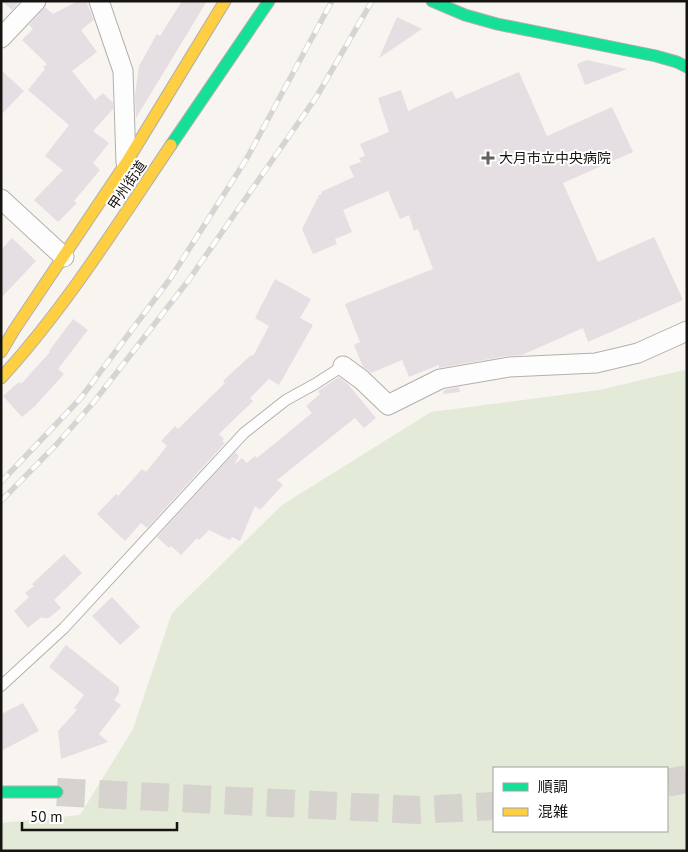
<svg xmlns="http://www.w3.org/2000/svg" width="688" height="852" viewBox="0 0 688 852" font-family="'PT Sans','Noto Sans JP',sans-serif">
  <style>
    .green { fill: #e3ead8; fill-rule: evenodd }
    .building { fill: #e5dfe3 }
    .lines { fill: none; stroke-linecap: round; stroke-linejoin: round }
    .highway-tunnel { stroke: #d6d2ce; stroke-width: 28; stroke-dasharray: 28 14; stroke-linecap: butt }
    .lane-casing { stroke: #b3b0ac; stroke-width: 12 }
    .street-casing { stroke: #b3b0ac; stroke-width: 21 }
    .fast-casing { stroke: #b3b0ac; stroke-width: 13 }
    .slow-casing { stroke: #b3b0ac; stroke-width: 13 }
    .lane { stroke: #fefdfd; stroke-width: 10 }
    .street { stroke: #fefdfd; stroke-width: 19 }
    .fast { stroke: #16e098; stroke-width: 11 }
    .slow { stroke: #ffcf43; stroke-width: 11 }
    .rail-casing { stroke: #d5d5d3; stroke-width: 5.5 }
    .rail { stroke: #fff; stroke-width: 4; stroke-dasharray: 11; stroke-linecap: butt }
    .poi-dot { fill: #65625e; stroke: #fff; stroke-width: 2 }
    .labels { text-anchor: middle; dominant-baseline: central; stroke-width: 4; stroke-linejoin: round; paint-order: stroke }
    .poi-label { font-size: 14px; fill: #161410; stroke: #fff; text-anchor: start }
    .street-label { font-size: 14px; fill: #161410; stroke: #fff }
  </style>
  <rect width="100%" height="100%" fill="#f8f4ef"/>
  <path class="green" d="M 684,370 L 687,372 L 687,851 L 1,851 L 1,823 L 80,815 L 133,729 L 172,613 L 282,505 L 431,412 L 599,390 ZM 494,768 L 667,768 L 667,831 L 494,831 Z"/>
  <path class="building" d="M 2,1 L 20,1 L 12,10 Z
    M 78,1 L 86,1 L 94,20 L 81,30 L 97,52 L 72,71 L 95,100 L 103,93 L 113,103 L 113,109 L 93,131 L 109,143 L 93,163 L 100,170 L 74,201 L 77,203 L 58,222 L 34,200 L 63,170 L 45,156 L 69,125 L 28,90 L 45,69 L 43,67 L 47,64 L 22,40 L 33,29 L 29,25 L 45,7 L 53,14 Z
    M 182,1 L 207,1 L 136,118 L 135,95 L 139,66 L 157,34 L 160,36 Z
    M 397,17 L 422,29 L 379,58 Z
    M 587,60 L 627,69 L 585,85 L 577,64 Z
    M 1,70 L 24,91 L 1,115 Z
    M 519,72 L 547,136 L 612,107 L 633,152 L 563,183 L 598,262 L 654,237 L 683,300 L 588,342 L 583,328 L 522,355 L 507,356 L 439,368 L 439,365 L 409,377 L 402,360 L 371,373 L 363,367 L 354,345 L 360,342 L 345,304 L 433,269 L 418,229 L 414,231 L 409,215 L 400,219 L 388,191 L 343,210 L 352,232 L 335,239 L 337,244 L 313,254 L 302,229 L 317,199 L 319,198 L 318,196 L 322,194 L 321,192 L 354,177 L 349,166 L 361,162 L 359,158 L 365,156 L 360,144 L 389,132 L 378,98 L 401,90 L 408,111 L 452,91 L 456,99 Z
    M 12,238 L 36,261 L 1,298 L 1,250 Z
    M 275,279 L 311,299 L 300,318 L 313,325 L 279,385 L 269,379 L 250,398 L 253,401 L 219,434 L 224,439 L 222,441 L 225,443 L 147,528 L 141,523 L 125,541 L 97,514 L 116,494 L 118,496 L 142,469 L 146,472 L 167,446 L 161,441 L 175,426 L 178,429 L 225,383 L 223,381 L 251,355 L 253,356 L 269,326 L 255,318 Z
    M 73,319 L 88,330 L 58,369 L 64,374 L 35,406 L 22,417 L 3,396 L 19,382 L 21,384 L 50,352 L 49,351 Z
    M 339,377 L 347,383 L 376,418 L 364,428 L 355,418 L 277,480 L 283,485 L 260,510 L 255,506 L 240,541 L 232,537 L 230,540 L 209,530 L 199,540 L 197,538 L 181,555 L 171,546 L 169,548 L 157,537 L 235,452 L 239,456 L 234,465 L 242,458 L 247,463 L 255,456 L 257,458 L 312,413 L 306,406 L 320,394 L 318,391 Z
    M 459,387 L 460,392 L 443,394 L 444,390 Z
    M 64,554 L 82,573 L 54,600 L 61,608 L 49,618 L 42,618 L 41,617 L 28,628 L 14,611 L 29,597 L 25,593 L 34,586 L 32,584 Z
    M 112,597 L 140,627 L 120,645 L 92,616 Z
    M 66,645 L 119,687 L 119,693 L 114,700 L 121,705 L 99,734 L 108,742 L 61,759 L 58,731 L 77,710 L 74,708 L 84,695 L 49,667 Z
    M 23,703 L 39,731 L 1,751 L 1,714 Z"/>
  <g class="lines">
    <path class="highway-tunnel" d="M 667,783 L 687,779
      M 57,792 L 418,810 L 494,806"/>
    <defs>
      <path id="lane" d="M 1,686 L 64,628 L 244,433 L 286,400 L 315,384 L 343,366"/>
      <path id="street" d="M 99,1 L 123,71 L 126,163
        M 1,38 L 36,1
        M 1,199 L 64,257
        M 343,366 L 362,380 L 388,405 L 440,379 L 509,367 L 596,363 L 638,353 L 687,331"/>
      <path id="fast" d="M 432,1 L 465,15 L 497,24 L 656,56 L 677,62 L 687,67
        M 171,145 L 269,1
        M 1,792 L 57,792"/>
      <path id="slow" d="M 1,352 L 14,330 L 126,163 L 225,1
        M 1,378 C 66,307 117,225 171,145"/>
    </defs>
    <use href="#lane" class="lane-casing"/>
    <use href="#street" class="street-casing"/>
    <use href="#fast" class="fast-casing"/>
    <use href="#slow" class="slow-casing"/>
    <use href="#lane" class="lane"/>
    <use href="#street" class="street"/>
    <use href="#fast" class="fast"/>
    <use href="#slow" class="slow"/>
    <defs>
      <path id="rail" d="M 1,482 L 80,399 L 170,279 L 247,158 L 332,1
        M 1,501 L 56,445 L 93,403 L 188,281 L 317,96 L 372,1"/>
    </defs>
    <use href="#rail" class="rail-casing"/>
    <use href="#rail" class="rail"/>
  </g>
  <path class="poi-dot" d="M485.5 150.5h5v5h5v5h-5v5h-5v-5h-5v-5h5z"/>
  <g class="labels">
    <g class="poi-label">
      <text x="499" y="158">大月市立中央病院</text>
    </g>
    <g class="street-label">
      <text transform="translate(127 185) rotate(-56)">甲州街道</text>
    </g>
  </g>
  <rect width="688" height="852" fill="none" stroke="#161410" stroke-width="5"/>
  <rect x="493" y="767" width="175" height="65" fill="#ffffff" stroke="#a2a19f"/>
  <rect x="503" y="783" width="25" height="8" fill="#16e098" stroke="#a2a19f"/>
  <text x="538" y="792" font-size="15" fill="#161410">順調</text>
  <rect x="503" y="808" width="25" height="8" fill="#ffcf43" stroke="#a2a19f"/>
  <text x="538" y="817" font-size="15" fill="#161410">混雑</text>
  <path d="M22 822v8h155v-8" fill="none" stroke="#161410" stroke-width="2.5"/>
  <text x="30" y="822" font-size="15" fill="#161410" stroke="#ffffff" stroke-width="4" paint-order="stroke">50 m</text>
</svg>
